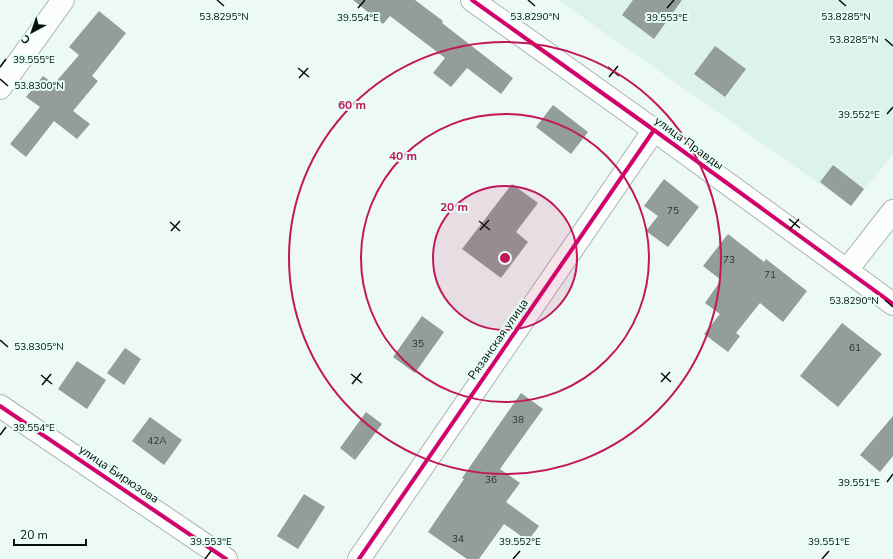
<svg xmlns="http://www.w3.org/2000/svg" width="893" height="559" viewBox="0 0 893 559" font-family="'Nunito Sans',sans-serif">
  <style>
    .built { fill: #dcf3eb }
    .building { fill: #939d99 }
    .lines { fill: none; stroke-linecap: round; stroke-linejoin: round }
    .minor-casing { stroke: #abb4b1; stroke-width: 24 }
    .minor { stroke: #fcfefe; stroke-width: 22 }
    .cycleway-casing { stroke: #e7fef6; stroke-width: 6 }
    .cycleway { stroke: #d6006c; stroke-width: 4 }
    .ticks { fill: none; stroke: #070f0c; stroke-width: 1.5 }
    .ring { fill: none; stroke: #c2185b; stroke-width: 2 }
    .labels { text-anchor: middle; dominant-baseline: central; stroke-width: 4; stroke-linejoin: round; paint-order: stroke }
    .number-label { font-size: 10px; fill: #2a322f }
    .street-label { font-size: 12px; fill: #070f0c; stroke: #e7fef6 }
    .ticks-label { font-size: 10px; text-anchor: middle; fill: #070f0c; stroke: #e7fef6; stroke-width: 4; stroke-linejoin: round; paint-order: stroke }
    .centre { fill: #c2185b; stroke: #e7fef6; stroke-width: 2 }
    .ring-label { font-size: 12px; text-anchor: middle; font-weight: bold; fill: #c2185b; stroke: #e7fef6; stroke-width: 4; stroke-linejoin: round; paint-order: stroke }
  </style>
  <rect width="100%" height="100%" fill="#ecf9f5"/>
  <path class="built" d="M 558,0 L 893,0 L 893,154 L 851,206 Z"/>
  <path class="building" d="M 353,0 L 415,0 L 443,21 L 442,23 L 513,78 L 501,94 L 467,68 L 451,87 L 433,73 L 445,58 L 390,16 L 383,24 Z
    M 633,0 L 682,0 L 654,39 L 622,15 Z
    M 99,11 L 126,33 L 92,76 L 98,81 L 73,111 L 90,124 L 77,139 L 54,121 L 26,157 L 10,144 L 40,107 L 26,97 L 43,76 L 54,84 L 79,55 L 69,47 Z
    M 715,46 L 746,69 L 725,97 L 694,74 Z
    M 553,105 L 588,132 L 571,154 L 536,127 Z
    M 833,165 L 864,189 L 851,206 L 820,182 Z
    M 664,179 L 699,207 L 668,247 L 646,231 L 658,216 L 644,206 Z
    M 512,184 L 538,203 L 516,232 L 528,242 L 501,278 L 462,249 Z
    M 728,234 L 764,262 L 766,259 L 807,291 L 783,322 L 760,303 L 736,333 L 740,336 L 728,352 L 704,334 L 720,314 L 705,303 L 721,280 L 703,266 Z
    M 422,316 L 444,332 L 415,373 L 393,357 Z
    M 842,323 L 882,354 L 838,407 L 800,376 Z
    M 125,348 L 141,359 L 124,385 L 107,373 Z
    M 77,361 L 106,380 L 87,409 L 58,389 Z
    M 521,393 L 543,409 L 500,469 L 520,483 L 506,502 L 539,526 L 528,541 L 504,524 L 479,559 L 467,559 L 428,532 L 464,479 L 462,478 Z
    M 366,412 L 382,424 L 355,460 L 340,448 Z
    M 893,416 L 893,456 L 880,472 L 860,455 Z
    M 150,417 L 182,440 L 164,465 L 132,441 Z
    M 304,494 L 325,507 L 298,549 L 277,536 Z"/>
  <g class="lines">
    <defs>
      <path id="minor" d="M 472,0 L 654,130 L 893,304
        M 0,88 L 63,0
        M 847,270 L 893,211
        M 0,406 L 226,559
        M 359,559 L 654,130"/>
    </defs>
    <use href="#minor" class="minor-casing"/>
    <use href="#minor" class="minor"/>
    <defs>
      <path id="cycleway" d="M 472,0 L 654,130 L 893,304
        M 0,406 L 226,559
        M 359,559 L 654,130"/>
    </defs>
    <use href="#cycleway" class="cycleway-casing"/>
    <use href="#cycleway" class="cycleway"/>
  </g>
  <path class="ticks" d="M 217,0 L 224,6M 528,0 L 535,6M 839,0 L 846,6M 358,8 L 365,0M 667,8 L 674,0M 885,39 L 893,46M 0,67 L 6,59M 608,67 L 619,76M 298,68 L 309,77M 609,77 L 618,66M 299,78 L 308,68M 0,79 L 8,86M 887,114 L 893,107M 789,219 L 800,228M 479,221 L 490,230M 170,222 L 180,231M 790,229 L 799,219M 480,230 L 489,220M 171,231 L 180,221M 885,300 L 893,307M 0,340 L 8,347M 661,373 L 671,382M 351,374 L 362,383M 41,375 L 52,384M 661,382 L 670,372M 352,384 L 361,373M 42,385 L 51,374M 0,435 L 6,427M 887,482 L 893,474M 205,559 L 211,551M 513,559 L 520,551M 822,559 L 829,551"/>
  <circle cx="505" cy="258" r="72" fill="#c2185b" fill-opacity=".12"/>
  <g class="ring">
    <circle cx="505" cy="258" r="72"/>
    <circle cx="505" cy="258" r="144"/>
    <circle cx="505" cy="258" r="216"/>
  </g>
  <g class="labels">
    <g class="number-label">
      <text x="673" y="211">75</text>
      <text x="729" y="260">73</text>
      <text x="770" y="275">71</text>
      <text x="418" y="344">35</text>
      <text x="855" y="348">61</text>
      <text x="518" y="420">38</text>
      <text x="157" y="441">42А</text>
      <text x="491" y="480">36</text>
      <text x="458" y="539">34</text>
    </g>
    <g class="street-label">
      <text transform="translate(689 143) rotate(36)">улица Правды</text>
      <text transform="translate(498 339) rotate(-55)">Рязанская улица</text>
      <text transform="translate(119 474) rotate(34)">улица Бирюзова</text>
    </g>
  </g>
  <g class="ticks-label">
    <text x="224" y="20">53.8295°N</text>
    <text x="535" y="20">53.8290°N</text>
    <text x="846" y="20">53.8285°N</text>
    <text x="358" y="21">39.554°E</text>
    <text x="667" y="21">39.553°E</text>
    <text x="854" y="43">53.8285°N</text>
    <text x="34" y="63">39.555°E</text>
    <text x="39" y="89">53.8300°N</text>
    <text x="859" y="118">39.552°E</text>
    <text x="854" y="304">53.8290°N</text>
    <text x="39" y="350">53.8305°N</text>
    <text x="34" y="431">39.554°E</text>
    <text x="859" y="486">39.551°E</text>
    <text x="211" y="545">39.553°E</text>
    <text x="520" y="545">39.552°E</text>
    <text x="829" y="545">39.551°E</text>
  </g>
  <circle cx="505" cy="258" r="6" class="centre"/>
  <g class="ring-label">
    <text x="352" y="109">60 m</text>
    <text x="403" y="160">40 m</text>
    <text x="454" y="211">20 m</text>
  </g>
  <g transform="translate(32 32) rotate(220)" stroke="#e7fef6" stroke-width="3" paint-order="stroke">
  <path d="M0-3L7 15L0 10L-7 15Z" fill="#070f0c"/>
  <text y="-6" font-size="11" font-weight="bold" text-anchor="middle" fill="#070f0c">С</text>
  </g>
  <path d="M14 539v6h72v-6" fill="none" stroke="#070f0c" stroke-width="2"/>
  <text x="20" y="539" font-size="12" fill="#070f0c" stroke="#e7fef6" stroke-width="3" paint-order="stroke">20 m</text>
</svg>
